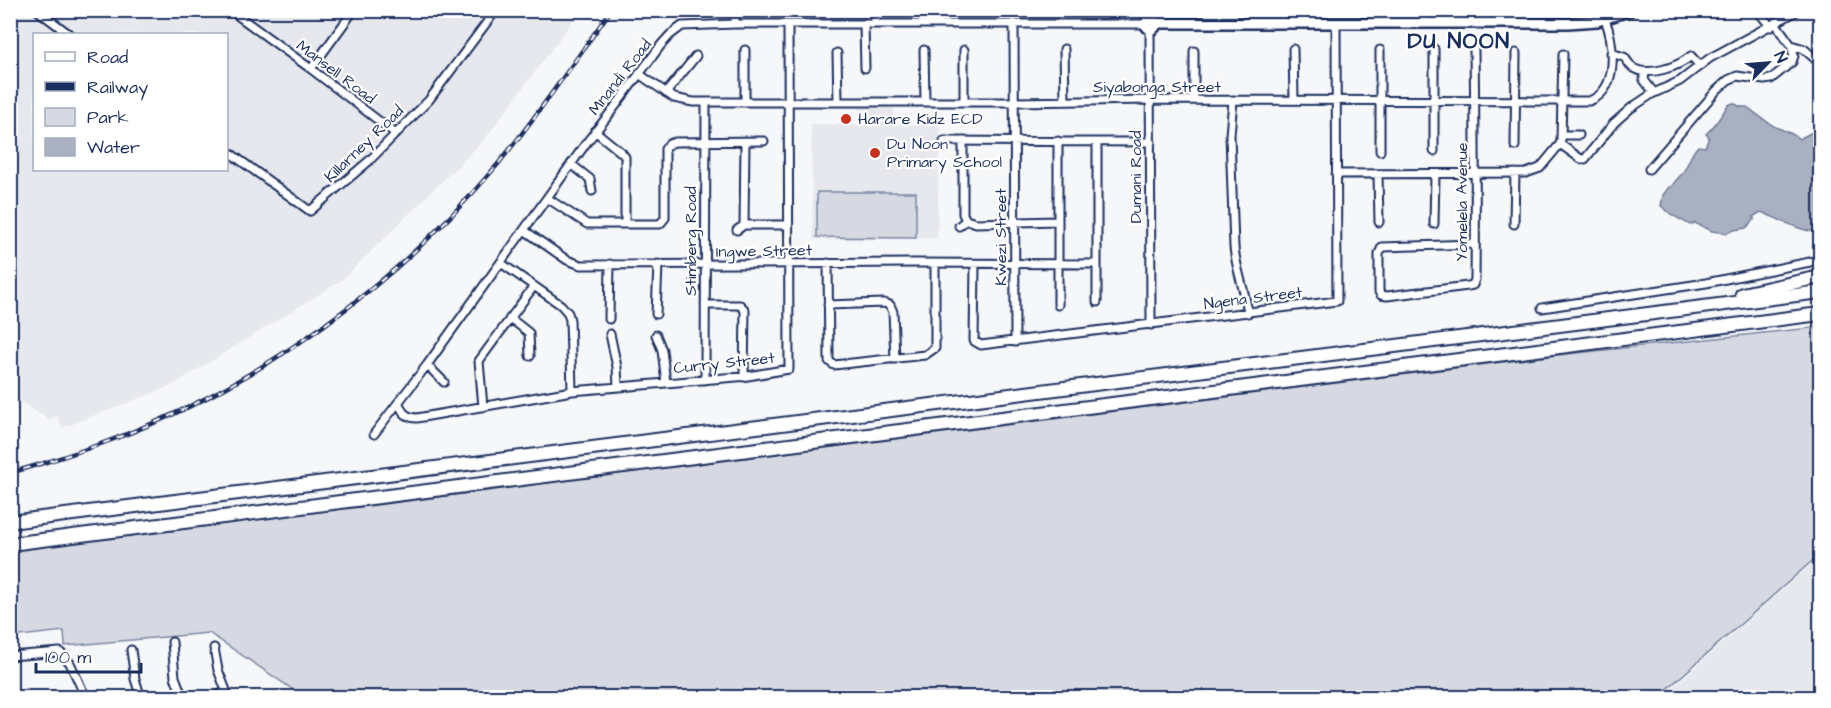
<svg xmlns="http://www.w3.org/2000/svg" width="1831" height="708" viewBox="0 0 1831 708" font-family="'Architects Daughter',sans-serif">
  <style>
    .built { fill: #e6e8ee; fill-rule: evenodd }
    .green { fill: #d6d9e2; stroke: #7884a0; stroke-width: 1.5 }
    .water { fill: #a9b0c1; stroke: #707c99; stroke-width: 1.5 }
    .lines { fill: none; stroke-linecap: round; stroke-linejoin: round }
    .street-casing { stroke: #1b2f5e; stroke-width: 11 }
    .secondary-casing { stroke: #1b2f5e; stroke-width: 14 }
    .highway-casing { stroke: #1b2f5e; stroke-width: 16 }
    .street { stroke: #fff; stroke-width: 7 }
    .secondary { stroke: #fff; stroke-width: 9 }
    .highway { stroke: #fff; stroke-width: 12 }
    .rail-casing { stroke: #1b2f5e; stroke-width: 4.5 }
    .rail { stroke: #fff; stroke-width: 2; stroke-dasharray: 7; stroke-linecap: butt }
    .poi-dot { fill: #c8321e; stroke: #fff; stroke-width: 2 }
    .labels { text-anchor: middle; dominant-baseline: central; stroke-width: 4.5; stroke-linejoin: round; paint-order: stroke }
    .street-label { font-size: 16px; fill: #1b2f5e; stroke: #fff }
    .poi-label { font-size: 16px; fill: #1b2f5e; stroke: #fff; text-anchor: start }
    .district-label { font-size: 22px; font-weight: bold; letter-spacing: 1.5px; fill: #1b2f5e; stroke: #fff }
  </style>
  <rect width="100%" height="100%" fill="#f6f7f9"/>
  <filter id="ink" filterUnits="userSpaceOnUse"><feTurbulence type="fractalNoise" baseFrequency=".0167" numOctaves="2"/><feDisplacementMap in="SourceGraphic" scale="12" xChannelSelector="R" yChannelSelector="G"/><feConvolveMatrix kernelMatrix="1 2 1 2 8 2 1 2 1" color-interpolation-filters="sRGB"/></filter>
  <g filter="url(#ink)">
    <path class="built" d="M 10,11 L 580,11 L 485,139 L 342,280 L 171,386 L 62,428 L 57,416 L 49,420 L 11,396 ZM 34,34 L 226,34 L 226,170 L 34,170 Z
      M 859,106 L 894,106 L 894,124 L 940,125 L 937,238 L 813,240 L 811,124 L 859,125 Z
      M 1820,556 L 1820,697 L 1662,697 Z"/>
    <path class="green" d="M 817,192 L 916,192 L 916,238 L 817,237 Z
      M 1820,327 L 1820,554 L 1658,697 L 304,697 L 209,633 L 65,646 L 64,631 L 11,637 L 10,551 L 1558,355 Z"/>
    <path class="water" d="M 1733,103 L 1741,107 L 1747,107 C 1754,112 1770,125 1778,128 C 1785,131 1793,133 1799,139 L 1820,128 L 1820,224 C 1819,226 1816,230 1813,231 C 1804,233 1772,216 1761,212 L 1754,216 L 1754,220 L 1746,228 L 1734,230 L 1727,233 L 1712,231 L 1695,223 L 1690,225 L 1672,215 L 1661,206 L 1663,195 L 1669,187 L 1671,187 C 1675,182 1676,180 1680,176 C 1688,168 1689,155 1698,146 L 1705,147 L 1709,137 L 1706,134 C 1714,127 1722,115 1728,105 Z"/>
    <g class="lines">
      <defs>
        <path id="street" d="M 37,10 L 69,34
          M 230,10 L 311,69 L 396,134
          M 1757,10 L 1771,27
          M 1014,23 L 1015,342
          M 1425,23 L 1425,10
          M 735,24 L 735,10
          M 864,24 L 865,68
          M 875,24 L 875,10
          M 1776,24 L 1791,45 L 1804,49 L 1820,63
          M 1150,29 L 1151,325
          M 1064,49 L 1065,101
          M 1293,49 L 1294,100
          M 1434,49 L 1434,151
          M 745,50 L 745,101
          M 924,50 L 925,101
          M 1380,50 L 1380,151
          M 1474,50 C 1475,126 1476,203 1475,279 L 1473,285 L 1468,286 L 1387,296 L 1381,295 L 1379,292 L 1379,254 L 1382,247 L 1475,244
          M 837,53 L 838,101
          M 1611,53 L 1624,57 C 1627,60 1629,65 1633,68 C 1649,77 1678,67 1691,56 L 1700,66
          M 311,69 L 354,10
          M 1645,72 L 1644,80 L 1654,93
          M 639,74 L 674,98 L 693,102 L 1014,102 L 1151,100 L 1589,101 C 1620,90 1614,43 1605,19
          M 666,93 L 696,56
          M 1194,100 L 1194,51
          M 1233,100 L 1230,135 L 1234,247 C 1236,270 1245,290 1248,313
          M 964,101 L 964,50
          M 595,131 L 622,153 L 625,157 L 625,224
          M 1562,135 L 1579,135
          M 944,141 L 1151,142
          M 963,141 L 963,214 L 966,220 L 976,223 L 1057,221
          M 745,142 L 744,225 L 788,225
          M 1560,144 L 1581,159 L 1585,159 L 1614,123 L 1631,108 L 1652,94 L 1680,81 L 1710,58 L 1799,10
          M 1515,146 L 1516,53
          M 226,150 L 310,211 L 369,161 L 429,100 L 496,10
          M 571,164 L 590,179 L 592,191
          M 1649,169 L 1717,90 L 1728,80 L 1737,76 L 1764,80 L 1771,79 L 1792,62 L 1794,56 L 1791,45
          M 1336,174 L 1526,173 L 1540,168 L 1560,144 L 1561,140 L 1563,54
          M 1378,174 L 1379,222
          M 547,198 L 587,224 L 660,224 L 665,218 L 665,149 L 669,144 L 675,142 L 764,141
          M 1434,224 L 1435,174
          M 1514,224 L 1515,173
          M 959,226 L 966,220
          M 524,230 L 567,260 L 581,265 L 914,263 L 1097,264
          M 737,230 L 744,225
          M 501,263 L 561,305 L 568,313 L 570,320 L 572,391
          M 828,263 L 829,358 L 829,361 L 834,365 L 925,355 L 935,348 L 935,264
          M 975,264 L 974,341 L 981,345 L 1337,301 L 1336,23
          M 1097,302 L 1097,142
          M 705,305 L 740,305 L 745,310 L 744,377
          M 828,305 L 884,303 L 890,305 L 893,312 L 895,359
          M 1058,305 L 1058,141
          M 1542,308 L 1706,283 L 1820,260
          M 656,314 L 658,264
          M 510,318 L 529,333 L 530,356
          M 609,319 L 610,264
          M 610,334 L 617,367 L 618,387
          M 656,335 L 662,350 L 666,383
          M 427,365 L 444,382
          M 705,380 L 706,102
          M 399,403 C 402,413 407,418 417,418 L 572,391 L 748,376 L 789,369 L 788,24
          M 483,407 L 479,361 L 534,286
          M 374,434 L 427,365 L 587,142 L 611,112 L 661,45 L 670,35 L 682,26 L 735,24 L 1145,24
          M 172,642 L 175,677 L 183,698
          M 214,648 L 218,670 L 229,698
          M 131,650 L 135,679 L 141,698
          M 10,656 L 60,652 L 70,663 L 86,698
          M 213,698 L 226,691"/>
        <path id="secondary" d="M1146 24a5 5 0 1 1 10 0a5 5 0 1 1-10 0Z
          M 1156,23 L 1568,23 L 1597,21 L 1631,10"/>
        <path id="highway" d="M 1742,294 L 1820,277
          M 10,522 L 1820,292
          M 10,544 L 1820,314"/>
      </defs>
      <use href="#street" class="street-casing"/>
      <use href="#secondary" class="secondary-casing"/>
      <use href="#highway" class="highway-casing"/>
      <use href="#street" class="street"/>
      <use href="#secondary" class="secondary"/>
      <use href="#highway" class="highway"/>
      <defs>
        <path id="rail" d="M 10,473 C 45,463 80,452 114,439 C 261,384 397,284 498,164 C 538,115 574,62 611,10"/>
      </defs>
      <use href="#rail" class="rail-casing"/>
      <use href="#rail" class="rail"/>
    </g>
  </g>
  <g class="poi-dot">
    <circle cx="846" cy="119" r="6"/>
    <circle cx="875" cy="153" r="6"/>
  </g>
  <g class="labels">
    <g class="street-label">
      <text transform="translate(336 72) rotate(37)">Mansell Road</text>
      <text transform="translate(620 77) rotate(-52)">Mnandi Road</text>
      <text x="1157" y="87">Siyabonga Street</text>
      <text transform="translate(364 144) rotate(-44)">Killarney Road</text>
      <text transform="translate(1136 177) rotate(-90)">Dumani Road</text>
      <text transform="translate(1462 202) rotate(-90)">Yomelela Avenue</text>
      <text transform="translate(1001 237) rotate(-90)">Kwezi Street</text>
      <text transform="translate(691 241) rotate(-90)">Stimberg Road</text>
      <text transform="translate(764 251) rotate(-1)">Ingwe Street</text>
      <text transform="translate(1253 298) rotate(-7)">Ngena Street</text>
      <text transform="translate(724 363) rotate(-6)">Curry Street</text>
    </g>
    <g class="poi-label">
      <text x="858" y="119">Harare Kidz ECD</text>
      <text x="887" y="144">Du Noon<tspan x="887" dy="18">Primary School</tspan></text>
    </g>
    <g class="district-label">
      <text x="1459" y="41">DU NOON</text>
    </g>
  </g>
  <rect width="1831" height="708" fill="none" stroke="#fff" stroke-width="36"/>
  <rect x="18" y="18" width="1795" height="672" fill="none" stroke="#1b2f5e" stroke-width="2" filter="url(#ink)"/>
  <rect x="33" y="33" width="195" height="138" fill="#ffffff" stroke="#a4acbf" stroke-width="1.5"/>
  <rect x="45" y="52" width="30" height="9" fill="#ffffff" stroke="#a4acbf" stroke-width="1.5"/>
  <text x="87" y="63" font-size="18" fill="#1b2f5e">Road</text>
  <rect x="45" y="82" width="30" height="9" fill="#1b2f5e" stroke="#a4acbf" stroke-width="1.5"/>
  <text x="87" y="93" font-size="18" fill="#1b2f5e">Railway</text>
  <rect x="45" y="108" width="30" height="18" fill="#d6d9e2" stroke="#a4acbf" stroke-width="1.5"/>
  <text x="87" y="123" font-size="18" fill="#1b2f5e">Park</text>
  <rect x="45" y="138" width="30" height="18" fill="#a9b0c1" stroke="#a4acbf" stroke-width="1.5"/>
  <text x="87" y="153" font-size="18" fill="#1b2f5e">Water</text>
  <g transform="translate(1768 63) rotate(65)" stroke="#ffffff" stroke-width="4.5" paint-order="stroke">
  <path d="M0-4.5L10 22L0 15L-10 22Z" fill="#1b2f5e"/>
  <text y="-9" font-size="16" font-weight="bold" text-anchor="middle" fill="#1b2f5e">N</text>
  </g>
  <path d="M36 663v9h105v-9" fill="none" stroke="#1b2f5e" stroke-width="3"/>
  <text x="45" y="663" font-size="18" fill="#1b2f5e" stroke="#ffffff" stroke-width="4.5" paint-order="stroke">100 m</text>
</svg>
